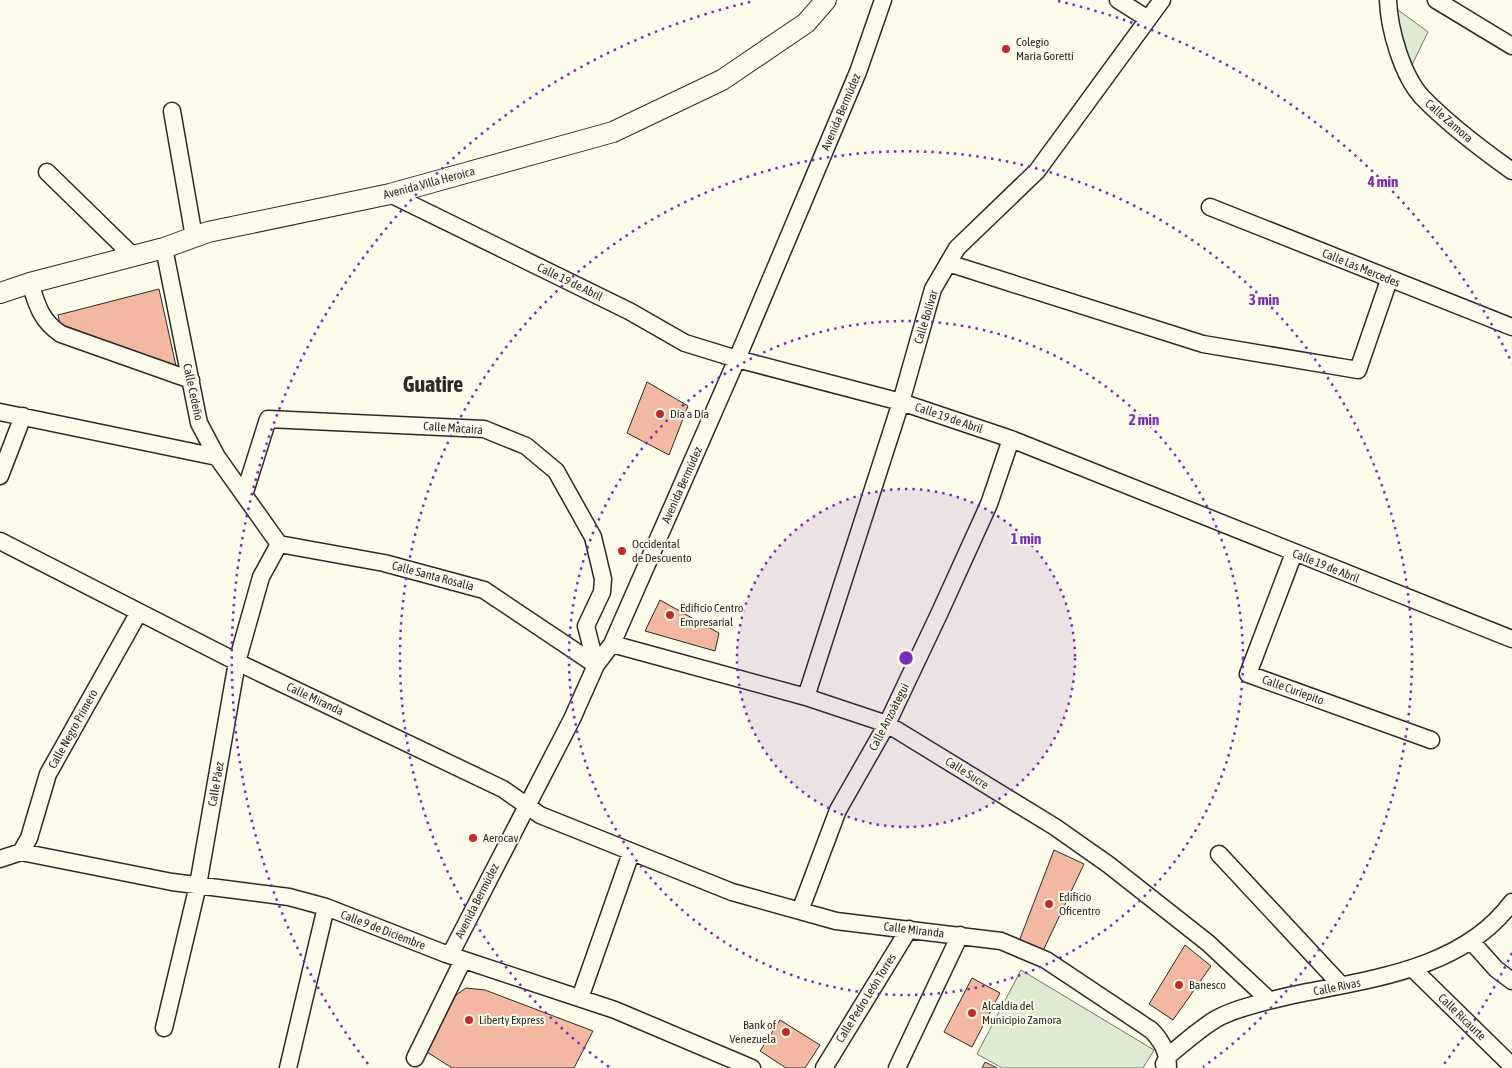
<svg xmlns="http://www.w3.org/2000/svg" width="1512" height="1068" viewBox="0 0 1512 1068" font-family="'Asap Condensed',sans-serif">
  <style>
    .green { fill: #deebd1; stroke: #74746e }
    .building { fill: #f2b8a0; stroke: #2b2b2b }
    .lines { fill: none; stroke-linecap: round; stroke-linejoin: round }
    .minor-casing { stroke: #2b2b2b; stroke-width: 19 }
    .major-casing { stroke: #2b2b2b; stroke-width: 22 }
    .minor { stroke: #fdfbea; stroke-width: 16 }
    .major { stroke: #fdfbea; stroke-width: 20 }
    .ring { fill: none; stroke: #7b2cbf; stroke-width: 2.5; stroke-dasharray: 2.5 5 }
    .poi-dot { fill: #c62828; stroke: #fdfbea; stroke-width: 2 }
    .labels { text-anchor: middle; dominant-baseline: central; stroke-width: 4; stroke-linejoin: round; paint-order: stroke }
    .poi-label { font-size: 12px; fill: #2b2b2b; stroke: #fdfbea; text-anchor: start }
    .street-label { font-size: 12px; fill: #2b2b2b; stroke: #fdfbea }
    .town-label { font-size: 22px; font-weight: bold; fill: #2b2b2b; stroke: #fdfbea }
    .centre { fill: #7b2cbf; stroke: #fdfbea; stroke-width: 2.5 }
    .ring-label { font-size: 15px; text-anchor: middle; font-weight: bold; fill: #7b2cbf; stroke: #fdfbea; stroke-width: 4; stroke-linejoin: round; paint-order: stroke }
  </style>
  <rect width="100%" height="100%" fill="#fdfbea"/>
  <path class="green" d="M 1394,7 L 1428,32 L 1410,69 Z
    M 1021,970 L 1154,1050 L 1143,1068 L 1002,1068 L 977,1054 Z"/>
  <path class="building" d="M 159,289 L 176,366 L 60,324 L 58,315 Z
    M 647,382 L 688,406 L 669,455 L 627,433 Z
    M 660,600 L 719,633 L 715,651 L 645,631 Z
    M 1054,850 L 1084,864 L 1042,953 L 1018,944 Z
    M 1185,945 L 1211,966 L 1173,1020 L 1149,1004 Z
    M 972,978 L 1000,993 L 972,1047 L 944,1032 Z
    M 466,988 L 485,990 L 593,1031 L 574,1068 L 452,1068 L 427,1052 L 456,995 Z
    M 780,1020 L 820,1045 L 805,1068 L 786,1068 L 760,1051 Z
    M 985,1062 L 997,1068 L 982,1068 Z"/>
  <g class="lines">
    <defs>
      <path id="minor" d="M 1118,0 L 1148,19
        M 1388,0 C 1389,29 1402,75 1422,97 C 1449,125 1481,149 1512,171
        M 1436,0 L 1512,46
        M 172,111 L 194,237
        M 47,172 L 133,256
        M 390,194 L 629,311 L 685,343 L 737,359 L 901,402 L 1011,439 L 1512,639
        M 1210,207 L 1512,327
        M 164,248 L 199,423 L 217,457 L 279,544
        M 948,263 L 1203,344 L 1358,370 L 1389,280
        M 30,283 C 37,305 41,321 61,334 L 191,380
        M 0,412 L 217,457
        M 0,476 L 23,416
        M 244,495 L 268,419 L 484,429 L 526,446 L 556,471 L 593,537 L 603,579 L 602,592 L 586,626 L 596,665
        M 0,541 L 237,662 L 503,789 L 540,815 L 732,892 L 836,921 L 1001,941 L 1046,960 L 1151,1030 C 1162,1041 1168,1052 1168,1068
        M 279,544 L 384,563 L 484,590 L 596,665
        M 1294,553 L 1248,674 L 1431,740
        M 612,644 L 806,697 L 887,724 L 1055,827 L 1109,865 L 1208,943 L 1269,1000
        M 806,697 L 901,402 L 933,289 L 957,248 L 1037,171 L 1162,0
        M 21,852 L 29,838 L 48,774 L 139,612
        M 1219,854 L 1341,985
        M 0,859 L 21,852 L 172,882 L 289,897 L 326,907 L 446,954 L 615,1010 L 752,1068
        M 800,911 L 838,810 L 887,724 L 940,612 L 989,504 L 1011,439
        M 1471,941 L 1496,969 L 1512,981
        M 450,955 L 572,719 L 596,665 L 612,644 L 737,359 L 858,72 L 883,0
        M 1412,968 L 1512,1066
        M 580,998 L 631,853
        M 164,1028 L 198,885 L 237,662 L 261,577 L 279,544
        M 415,1058 L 463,960
        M 1164,1064 L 1168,1056 C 1183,1044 1199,1029 1216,1019 C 1235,1008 1271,1000 1293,995 C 1369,979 1462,970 1512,902
        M 288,1068 L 326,907
        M 824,1068 L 909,929
        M 897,1068 L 960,935"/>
      <path id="major" d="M 0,293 L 30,283 L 164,248 L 208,232 L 390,194 L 613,132 L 722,80 L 806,23 L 826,0"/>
    </defs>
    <use href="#minor" class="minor-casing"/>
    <use href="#major" class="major-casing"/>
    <use href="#minor" class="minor"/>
    <use href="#major" class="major"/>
  </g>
  <circle cx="906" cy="658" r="169" fill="#7b2cbf" fill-opacity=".12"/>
  <g class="ring">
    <circle cx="906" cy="658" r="169"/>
    <circle cx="906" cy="658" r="337"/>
    <path d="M609 1067A506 506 0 1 1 1203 1067"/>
    <path d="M1512 953A674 674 0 0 1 1444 1064M368 1064A674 674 0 0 1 754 1M1058 1A674 674 0 0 1 1512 363"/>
  </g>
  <g class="poi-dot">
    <circle cx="1006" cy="49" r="5"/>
    <circle cx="660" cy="414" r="5"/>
    <circle cx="622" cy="551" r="5"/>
    <circle cx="670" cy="615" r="5"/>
    <circle cx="473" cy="838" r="5"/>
    <circle cx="1049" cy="904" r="5"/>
    <circle cx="1179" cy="985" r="5"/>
    <circle cx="972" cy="1013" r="5"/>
    <circle cx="469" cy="1020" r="5"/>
    <circle cx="786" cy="1032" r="5"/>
  </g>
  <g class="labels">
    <g class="poi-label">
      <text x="1016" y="42">Colegio<tspan x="1016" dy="14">María Goretti</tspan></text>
      <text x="670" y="414">Día a Día</text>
      <text x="632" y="544">Occidental<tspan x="632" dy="14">de Descuento</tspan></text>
      <text x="680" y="608">Edificio Centro<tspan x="680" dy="14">Empresarial</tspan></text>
      <text x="483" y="838">Aerocav</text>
      <text x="1059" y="897">Edificio<tspan x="1059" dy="14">Oficentro</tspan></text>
      <text x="1189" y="985">Banesco</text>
      <text x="982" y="1006">Alcaldía del<tspan x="982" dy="14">Municipio Zamora</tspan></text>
      <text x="479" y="1020">Liberty Express</text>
      <text x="776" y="1025" text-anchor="end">Bank of<tspan x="776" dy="14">Venezuela</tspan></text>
    </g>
    <g class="street-label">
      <text transform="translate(841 112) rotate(-67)">Avenida Bermúdez</text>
      <text transform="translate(1449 121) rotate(41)">Calle Zamora</text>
      <text transform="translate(429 183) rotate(-15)">Avenida Villa Heroica</text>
      <text transform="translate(1361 268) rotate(22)">Calle Las Mercedes</text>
      <text transform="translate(570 282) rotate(26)">Calle 19 de Abril</text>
      <text transform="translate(926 317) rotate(-73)">Calle Bolívar</text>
      <text transform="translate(193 392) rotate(78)">Calle Cedeño</text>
      <text transform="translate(949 418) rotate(19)">Calle 19 de Abril</text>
      <text transform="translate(453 428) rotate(4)">Calle Macaira</text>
      <text transform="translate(682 485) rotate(-66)">Avenida Bermúdez</text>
      <text transform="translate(1326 566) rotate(22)">Calle 19 de Abril</text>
      <text transform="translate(433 576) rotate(15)">Calle Santa Rosalía</text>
      <text transform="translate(1293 690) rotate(20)">Calle Curiepito</text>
      <text transform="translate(315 699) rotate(25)">Calle Miranda</text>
      <text transform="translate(889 717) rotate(-63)">Calle Anzoátegui</text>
      <text transform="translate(73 729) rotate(-61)">Calle Negro Primero</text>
      <text transform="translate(967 773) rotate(32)">Calle Sucre</text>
      <text transform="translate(216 784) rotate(-80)">Calle Páez</text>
      <text transform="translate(477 901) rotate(-63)">Avenida Bermúdez</text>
      <text transform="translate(383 930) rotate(21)">Calle 9 de Diciembre</text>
      <text transform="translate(914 930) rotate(7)">Calle Miranda</text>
      <text transform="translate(1337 987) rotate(-11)">Calle Rivas</text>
      <text transform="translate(866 998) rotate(-58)">Calle Pedro León Torres</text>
      <text transform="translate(1462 1017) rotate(44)">Calle Ricaurte</text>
    </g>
    <g class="town-label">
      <text x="433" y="384">Guatire</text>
    </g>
  </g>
  <circle cx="906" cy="658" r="8" class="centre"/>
  <g class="ring-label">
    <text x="1383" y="187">4 min</text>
    <text x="1264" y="305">3 min</text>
    <text x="1144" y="425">2 min</text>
    <text x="1026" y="544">1 min</text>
  </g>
</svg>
